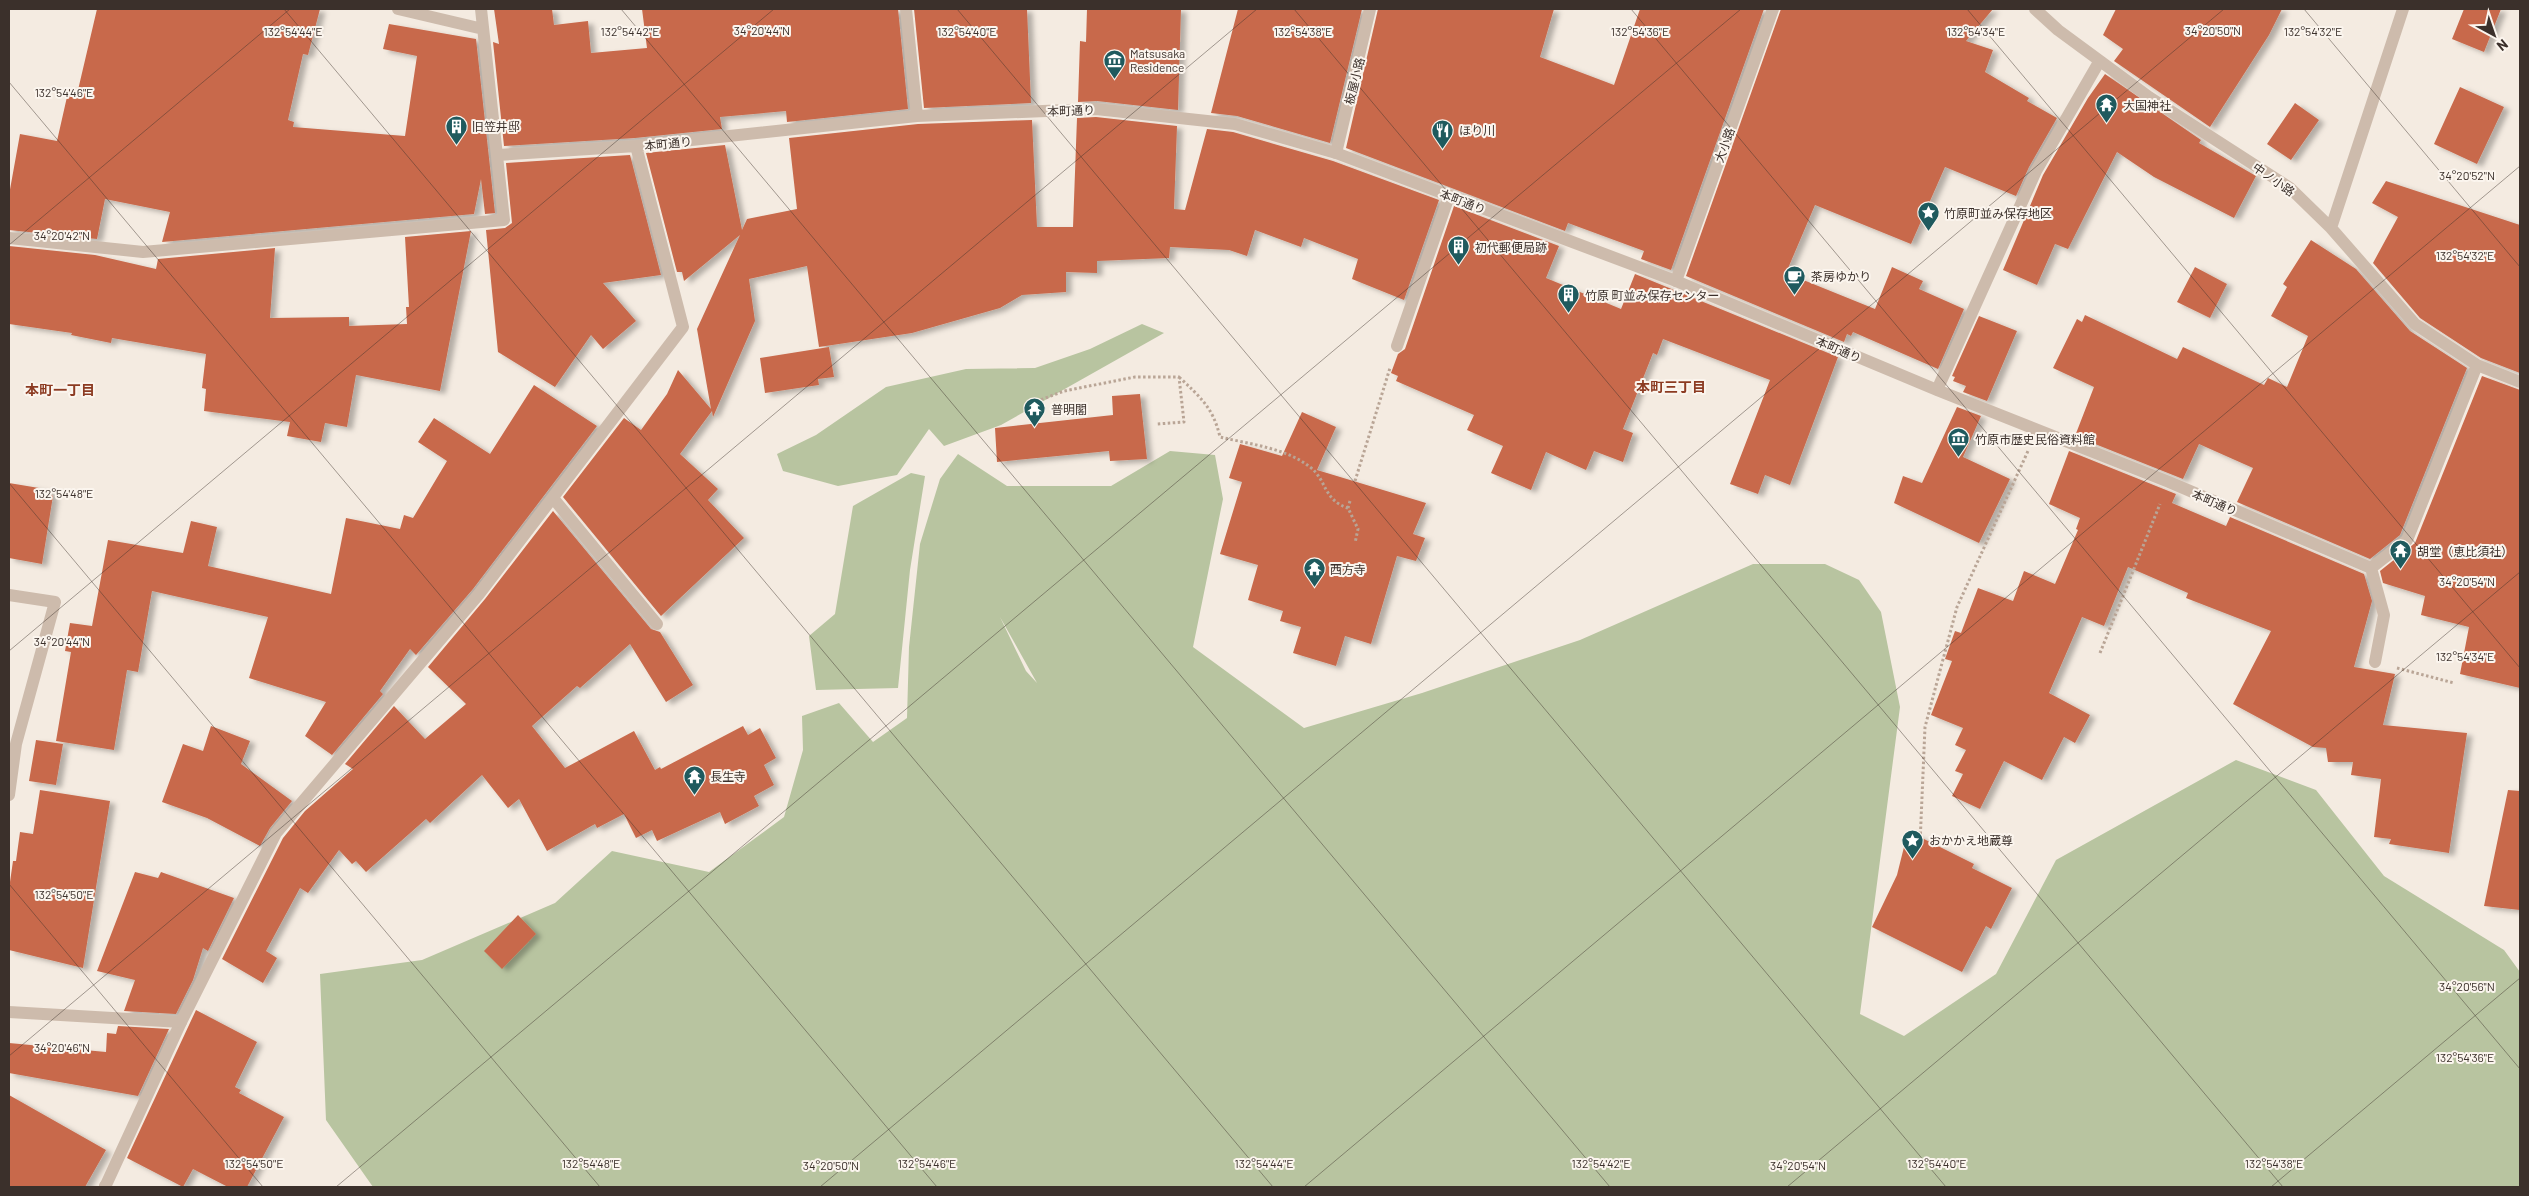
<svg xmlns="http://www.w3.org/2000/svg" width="2529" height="1196" viewBox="0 0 2529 1196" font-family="Barlow,'Noto Sans JP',sans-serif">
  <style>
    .green { fill: #b8c4a0; fill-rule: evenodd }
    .building { fill: #c8694b; filter: url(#shadow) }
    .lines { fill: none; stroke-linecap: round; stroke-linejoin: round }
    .path { stroke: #b9a596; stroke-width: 3; stroke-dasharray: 2.5 2.5; stroke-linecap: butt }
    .service { stroke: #cdbbac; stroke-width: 12 }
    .minor { stroke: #cdbbac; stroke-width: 12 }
    .ticks { fill: none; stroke: #3b302b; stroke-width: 1; stroke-opacity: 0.45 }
    .labels { text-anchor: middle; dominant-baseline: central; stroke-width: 4; stroke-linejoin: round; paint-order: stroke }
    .poi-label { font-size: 12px; fill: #3b302b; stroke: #fbf5ee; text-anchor: start }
    .street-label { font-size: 12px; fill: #3b302b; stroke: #fbf5ee }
    .neighbourhood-label { font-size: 14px; font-weight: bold; fill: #8c3b22; stroke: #fbf5ee }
    .ticks-label { font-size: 12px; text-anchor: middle; fill: #3b302b; stroke: #fbf5ee; stroke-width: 4; stroke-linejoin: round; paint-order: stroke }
  </style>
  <defs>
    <filter id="shadow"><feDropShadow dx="5.5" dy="3" stdDeviation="2.5" flood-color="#0004"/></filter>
  </defs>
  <rect width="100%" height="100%" fill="#f4ebe1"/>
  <path class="green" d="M 1142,324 L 1164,333 L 1001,425 L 944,446 L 929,429 L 897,475 L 838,486 L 783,471 L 777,454 L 816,435 L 886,387 L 966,369 L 1035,368 L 1090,349 Z
    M 1170,451 L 1215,455 L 1223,499 L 1193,647 L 1304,728 L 1422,693 L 1580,640 L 1753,564 L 1825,564 L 1859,580 L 1881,612 L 1900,707 L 1860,1014 L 1904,1036 L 1996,974 L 2056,860 L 2236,760 L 2316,790 L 2384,876 L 2504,950 L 2520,972 L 2520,1187 L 373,1187 L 326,1120 L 320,974 L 422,960 L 555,903 L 612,851 L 709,872 L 784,817 L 803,750 L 802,716 L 839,703 L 873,742 L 907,718 L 909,647 L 920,544 L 940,479 L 958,454 L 1007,486 L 1111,486 ZM 1000,617 L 1037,683 L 1026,671 Z
    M 911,473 L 925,476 L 910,570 L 898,688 L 816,690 L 809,636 L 835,614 L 853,506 Z"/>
  <path class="building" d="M 97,9 L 320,9 L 308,55 L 303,54 L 288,120 L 294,122 L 293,127 L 405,136 L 417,56 L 383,49 L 389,24 L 476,39 L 495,213 L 485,214 L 481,179 L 474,214 L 162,242 L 170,212 L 105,199 L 97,239 L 9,230 L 9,195 L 20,134 L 57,141 L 69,88 L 78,90 Z
    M 494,9 L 552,9 L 554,25 L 588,21 L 591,53 L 647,48 L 642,9 L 898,9 L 908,109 L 787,122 L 786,111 L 720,117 L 722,129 L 635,138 L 504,146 L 493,42 L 499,44 Z
    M 914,9 L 1027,9 L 1031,103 L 924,108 Z
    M 1087,9 L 1181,9 L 1178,110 L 1097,101 L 1078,102 L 1080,41 L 1086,42 Z
    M 1238,9 L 1362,9 L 1330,143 L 1237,116 L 1211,113 Z
    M 1378,9 L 1554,9 L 1540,57 L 1614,85 L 1640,9 L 1764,9 L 1671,270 L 1641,259 L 1644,251 L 1568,223 L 1565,231 L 1346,148 Z
    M 1781,9 L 1993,9 L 1966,41 L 1993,50 L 1985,72 L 2029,98 L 2027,101 L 2057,118 L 2029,167 L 2016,196 L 1945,167 L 1911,244 L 1815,205 L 1786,273 L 1875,309 L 1892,267 L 1923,281 L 1919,289 L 1964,309 L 1938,369 L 1853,332 L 1851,336 L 1847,334 L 1844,342 L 1686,276 Z
    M 2116,9 L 2282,9 L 2269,35 L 2210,127 L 2114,61 L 2123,49 L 2103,35 Z
    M 2464,9 L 2501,9 L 2484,52 L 2452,39 Z
    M 2105,74 L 2201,140 L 2199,143 L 2256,176 L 2234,218 L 2154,177 L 2117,152 L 2068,249 L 2055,244 L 2037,285 L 2003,270 L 2043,175 L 2088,98 Z
    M 2460,87 L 2504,107 L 2477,164 L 2434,144 Z
    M 2295,103 L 2319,120 L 2291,160 L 2267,144 Z
    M 1096,117 L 1177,126 L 1174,209 L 1185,210 L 1207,129 L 1233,132 L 1333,161 L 1439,200 L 1404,300 L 1352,279 L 1358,259 L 1304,238 L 1301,247 L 1255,230 L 1247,256 L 1229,250 L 1170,247 L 1169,258 L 1097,261 L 1097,273 L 1066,272 L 1066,292 L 1022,295 L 1000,308 L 912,333 L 819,347 L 807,266 L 749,279 L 755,321 L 713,417 L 712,411 L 680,454 L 718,489 L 708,500 L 744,538 L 661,616 L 563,497 L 624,418 L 641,430 L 667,394 L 678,370 L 711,409 L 697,329 L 740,235 L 684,281 L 682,272 L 677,272 L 646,153 L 725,145 L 742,230 L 747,219 L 797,209 L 789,138 L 918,124 L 1032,120 L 1037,227 L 1073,227 L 1077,118 Z
    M 630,155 L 661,275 L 603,283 L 636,321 L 603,349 L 591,335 L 555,387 L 498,352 L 486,230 L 505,228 L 512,223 L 506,163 Z
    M 2386,181 L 2520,225 L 2520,373 L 2481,358 L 2420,318 L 2373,263 L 2398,217 L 2372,203 Z
    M 1454,206 L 1559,246 L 1546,278 L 1621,309 L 1635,274 L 1838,357 L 1790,485 L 1765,475 L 1758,494 L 1730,484 L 1770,380 L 1663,339 L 1657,355 L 1653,353 L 1623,429 L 1633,433 L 1623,462 L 1594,451 L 1586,470 L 1546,452 L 1531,490 L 1491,473 L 1503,446 L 1467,430 L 1474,415 L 1396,381 L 1398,376 L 1391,373 L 1398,354 L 1405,349 Z
    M 471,231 L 440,391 L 356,375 L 347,427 L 325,423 L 321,442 L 287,436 L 290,422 L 204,411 L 206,389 L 202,388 L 206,354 L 112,338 L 111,343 L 71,335 L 72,333 L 9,324 L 9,246 L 95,255 L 156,269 L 158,259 L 275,248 L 270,318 L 349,317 L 349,326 L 407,324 L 406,307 L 409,307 L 405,237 Z
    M 2311,240 L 2356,269 L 2410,331 L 2467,368 L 2400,535 L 2370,559 L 2237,502 L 2253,468 L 2199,444 L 2183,479 L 2075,436 L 2094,387 L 2053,368 L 2077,319 L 2082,322 L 2085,315 L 2177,359 L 2183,347 L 2264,385 L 2268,378 L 2287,387 L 2308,336 L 2271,316 L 2287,287 L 2283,284 Z
    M 2195,267 L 2227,284 L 2210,318 L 2177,302 Z
    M 1979,316 L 2017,331 L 1987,401 L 1963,392 L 1966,386 L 1953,381 L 1955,377 L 1952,376 Z
    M 829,347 L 834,377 L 818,379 L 819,385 L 765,393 L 760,358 Z
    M 2482,376 L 2520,390 L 2520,688 L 2460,674 L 2469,627 L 2421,615 L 2425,596 L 2383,583 L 2380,571 L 2415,543 Z
    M 534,385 L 597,426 L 473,589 L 416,655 L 410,649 L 380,691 L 383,694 L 332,755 L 305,736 L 326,702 L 249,678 L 268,617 L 152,591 L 138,672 L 127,670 L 114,750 L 56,741 L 71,652 L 65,651 L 70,623 L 92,626 L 108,540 L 183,553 L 191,521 L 217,527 L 208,566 L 331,594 L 346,518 L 400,529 L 404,515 L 413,518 L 447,461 L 418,442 L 434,418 L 490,454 Z
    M 1140,394 L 1147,459 L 1110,461 L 1109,451 L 997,462 L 995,428 L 1113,415 L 1112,396 Z
    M 1957,407 L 1981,416 L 1963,457 L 2010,479 L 1979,543 L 1894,503 L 1903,476 L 1922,483 Z
    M 1302,412 L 1336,427 L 1317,470 L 1426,503 L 1413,534 L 1425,538 L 1416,561 L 1397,556 L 1371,644 L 1345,636 L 1336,666 L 1293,653 L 1301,627 L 1280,621 L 1283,611 L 1248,600 L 1258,565 L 1220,554 L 1242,482 L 1229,478 L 1240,444 L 1282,456 Z
    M 2069,451 L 2176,494 L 2172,503 L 2226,526 L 2230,517 L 2364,574 L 2372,601 L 2354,667 L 2395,674 L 2383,725 L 2467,733 L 2449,853 L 2389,844 L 2391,839 L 2374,837 L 2381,779 L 2351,775 L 2353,762 L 2328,762 L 2326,748 L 2313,747 L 2233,704 L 2271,631 L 2186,598 L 2188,593 L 2128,567 L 2104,626 L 2082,617 L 2049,693 L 2090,715 L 2075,743 L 2064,737 L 2042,780 L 2004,761 L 1980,809 L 1952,796 L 1963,774 L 1955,771 L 1966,750 L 1955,745 L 1963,728 L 1931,715 L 1952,661 L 1945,659 L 1955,631 L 1961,633 L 1978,588 L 2013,601 L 2024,571 L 2055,584 L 2078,530 L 2076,529 L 2080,518 L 2049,504 Z
    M 9,483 L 51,490 L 50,495 L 53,496 L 42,564 L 9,558 Z
    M 553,511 L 651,629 L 660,632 L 693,685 L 666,702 L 630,644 L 580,688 L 577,686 L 532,726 L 565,768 L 634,731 L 655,770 L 660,767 L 661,769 L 743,726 L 748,735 L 760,728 L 776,758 L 764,765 L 774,785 L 754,796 L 759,806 L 725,824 L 720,812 L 657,841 L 652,830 L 636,838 L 624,814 L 597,828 L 595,824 L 547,851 L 519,799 L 508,808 L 482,775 L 430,823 L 426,819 L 366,872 L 356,861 L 352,864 L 339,850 L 308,893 L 300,888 L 266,951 L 277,958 L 263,983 L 222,959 L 283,838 L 305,811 L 353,769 L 345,764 L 394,706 L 425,739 L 466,704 L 428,667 L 485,599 Z
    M 211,726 L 250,741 L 241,764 L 292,801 L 270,828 L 260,846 L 207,818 L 162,802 L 183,744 L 203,751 Z
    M 36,740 L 63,744 L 56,785 L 29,781 Z
    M 40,790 L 110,801 L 83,968 L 9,950 L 9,889 L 13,861 L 16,861 L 20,832 L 33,834 Z
    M 2508,790 L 2520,791 L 2520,910 L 2484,906 Z
    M 1908,831 L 1974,864 L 1972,868 L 2012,888 L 1991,929 L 1986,926 L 1962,972 L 1872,927 L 1897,875 Z
    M 135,872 L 158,878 L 161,872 L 234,898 L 208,951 L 203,948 L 193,980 L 176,1014 L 124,1011 L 135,980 L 97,971 Z
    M 518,915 L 536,934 L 502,969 L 484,951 Z
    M 196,1010 L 257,1042 L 235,1087 L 241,1090 L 239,1093 L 284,1117 L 247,1187 L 228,1187 L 193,1169 L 183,1187 L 127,1158 Z
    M 118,1026 L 169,1029 L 138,1096 L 9,1073 L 9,1043 L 106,1052 L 107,1033 L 116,1034 Z
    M 9,1095 L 106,1150 L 85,1187 L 9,1187 Z"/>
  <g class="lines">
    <path class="path" d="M 1179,377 C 1200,397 1213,407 1220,437 C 1249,444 1286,448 1310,467 C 1327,480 1323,500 1348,508
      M 1027,405 L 1064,391 L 1135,377 L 1179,377 L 1184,422 L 1157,424
      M 1355,481 L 1390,368
      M 1350,501 L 1348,508 L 1358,529 L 1355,543
      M 2100,653 L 2160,504
      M 2397,668 L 2454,683
      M 1920,844 L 1925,727 L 1957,607 L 2028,451"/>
    <path class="service" d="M 1336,153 L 1370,9
      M 1676,281 L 1773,9
      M 105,1187 L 181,1022"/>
    <path class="minor" d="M 398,9 L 483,29
      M 906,9 L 917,116
      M 2035,9 L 2058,30 L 2149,97 L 2290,188 L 2331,228 L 2415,324 L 2477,365 L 2520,382
      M 498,155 L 636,146 L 917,116 L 1096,109 L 1235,124 L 1336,153 L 1676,281 L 1937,390 L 2169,482 L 2371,568
      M 2331,228 L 2403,9
      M 9,238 L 143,252 L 504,220 L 481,9
      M 1397,346 L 1449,196
      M 1937,390 L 2036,171 L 2099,62
      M 553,498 L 657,624
      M 2371,568 L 2407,540 L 2477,365
      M 2371,568 L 2384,615 L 2375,662
      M 9,595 L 55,602 L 16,744 L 9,795
      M 9,1012 L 181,1022 L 276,833 L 479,594 L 683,327 L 636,146
      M 105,1186 L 106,1187"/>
  </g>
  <path class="ticks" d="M 284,9 L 1273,1187M 621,9 L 1610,1187M 957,9 L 1946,1187M 1294,9 L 2283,1187M 1631,9 L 2520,1069M 1967,9 L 2520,668M 2304,9 L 2520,267M 9,82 L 937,1187M 9,245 L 290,9M 9,483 L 600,1187M 9,651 L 774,9M 9,884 L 263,1187M 9,1056 L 1257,9M 336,1187 L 1741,9M 820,1187 L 2224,9M 1304,1187 L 2520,166M 1787,1187 L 2520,572M 2271,1187 L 2520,978"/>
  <defs>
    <symbol id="museum-pin" viewBox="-11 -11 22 30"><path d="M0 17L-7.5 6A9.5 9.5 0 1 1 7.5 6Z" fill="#1f5a5e" stroke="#fbf5ee"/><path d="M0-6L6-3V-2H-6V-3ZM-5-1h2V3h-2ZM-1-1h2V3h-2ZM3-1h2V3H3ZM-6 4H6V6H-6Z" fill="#fff"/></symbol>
    <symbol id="temple-pin" viewBox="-11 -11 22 30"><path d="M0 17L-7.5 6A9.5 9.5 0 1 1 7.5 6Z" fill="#1f5a5e" stroke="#fbf5ee"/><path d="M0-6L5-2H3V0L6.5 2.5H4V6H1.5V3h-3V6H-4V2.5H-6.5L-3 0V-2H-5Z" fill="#fff"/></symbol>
    <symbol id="building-pin" viewBox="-11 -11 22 30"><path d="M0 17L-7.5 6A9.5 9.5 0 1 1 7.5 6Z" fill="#1f5a5e" stroke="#fbf5ee"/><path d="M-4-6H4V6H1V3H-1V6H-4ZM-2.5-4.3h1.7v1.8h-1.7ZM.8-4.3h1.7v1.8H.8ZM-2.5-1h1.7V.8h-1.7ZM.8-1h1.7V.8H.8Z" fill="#fff"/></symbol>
    <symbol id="restaurant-pin" viewBox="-11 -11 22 30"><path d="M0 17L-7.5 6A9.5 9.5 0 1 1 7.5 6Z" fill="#1f5a5e" stroke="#fbf5ee"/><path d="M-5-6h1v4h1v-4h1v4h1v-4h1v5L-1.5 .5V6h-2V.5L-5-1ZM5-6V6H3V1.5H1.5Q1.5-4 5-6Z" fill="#fff"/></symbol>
    <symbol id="sight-pin" viewBox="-11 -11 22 30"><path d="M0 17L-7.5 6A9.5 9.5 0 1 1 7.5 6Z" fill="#1f5a5e" stroke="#fbf5ee"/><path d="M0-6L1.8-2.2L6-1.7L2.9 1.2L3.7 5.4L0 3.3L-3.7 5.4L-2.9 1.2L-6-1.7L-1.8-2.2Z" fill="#fff"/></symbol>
    <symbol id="cafe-pin" viewBox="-11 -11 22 30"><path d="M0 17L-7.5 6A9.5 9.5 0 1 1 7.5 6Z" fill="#1f5a5e" stroke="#fbf5ee"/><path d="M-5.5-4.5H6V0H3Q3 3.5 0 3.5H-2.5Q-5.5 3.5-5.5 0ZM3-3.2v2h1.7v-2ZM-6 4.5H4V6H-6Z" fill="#fff"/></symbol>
  </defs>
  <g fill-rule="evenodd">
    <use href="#museum-pin" x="1102" y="48" width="25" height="34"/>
    <use href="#temple-pin" x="2094" y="92" width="25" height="34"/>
    <use href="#building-pin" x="444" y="114" width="25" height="34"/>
    <use href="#restaurant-pin" x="1430" y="118" width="25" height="34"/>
    <use href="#sight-pin" x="1916" y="200" width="25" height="34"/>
    <use href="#building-pin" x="1446" y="234" width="25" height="34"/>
    <use href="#cafe-pin" x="1782" y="264" width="25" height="34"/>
    <use href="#building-pin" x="1556" y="282" width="25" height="34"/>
    <use href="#temple-pin" x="1022" y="396" width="25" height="34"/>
    <use href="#museum-pin" x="1946" y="426" width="25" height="34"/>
    <use href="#temple-pin" x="2388" y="538" width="25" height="34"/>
    <use href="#temple-pin" x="1302" y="556" width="25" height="34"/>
    <use href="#temple-pin" x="682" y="764" width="25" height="34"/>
    <use href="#sight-pin" x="1900" y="828" width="25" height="34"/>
  </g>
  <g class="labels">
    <g class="poi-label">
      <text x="1130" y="53">Matsusaka<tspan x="1130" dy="14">Residence</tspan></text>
      <text x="2123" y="105">大国神社</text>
      <text x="472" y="126">旧笠井邸</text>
      <text x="1459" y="130">ほり川</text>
      <text x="1944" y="213">竹原町並み保存地区</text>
      <text x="1475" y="247">初代郵便局跡</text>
      <text x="1811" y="276">茶房ゆかり</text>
      <text x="1585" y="295">竹原 町並み保存センター</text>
      <text x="1051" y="409">普明閣</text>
      <text x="1975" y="439">竹原市歴史民俗資料館</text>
      <text x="2417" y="551">胡堂（恵比須社）</text>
      <text x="1330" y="569">西方寺</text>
      <text x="710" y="776">長生寺</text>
      <text x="1929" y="840">おかかえ地蔵尊</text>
    </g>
    <g class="street-label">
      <text transform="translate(1354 81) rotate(-76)">板屋小路</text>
      <text transform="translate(1071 110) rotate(-2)">本町通り</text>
      <text transform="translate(668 143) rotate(-6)">本町通り</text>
      <text transform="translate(1724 145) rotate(-70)">大小路</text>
      <text transform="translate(2274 179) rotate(35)">中ノ小路</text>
      <text transform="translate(1463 201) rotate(21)">本町通り</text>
      <text transform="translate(1839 349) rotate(23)">本町通り</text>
      <text transform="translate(2215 502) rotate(23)">本町通り</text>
    </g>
    <g class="neighbourhood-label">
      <text x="1671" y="386">本町三丁目</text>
      <text x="60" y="389">本町一丁目</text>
    </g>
  </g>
  <g class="ticks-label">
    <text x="762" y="35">34°20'44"N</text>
    <text x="2213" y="35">34°20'50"N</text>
    <text x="293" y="36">132°54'44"E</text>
    <text x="630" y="36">132°54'42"E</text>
    <text x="967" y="36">132°54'40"E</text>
    <text x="1303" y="36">132°54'38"E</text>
    <text x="1640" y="36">132°54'36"E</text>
    <text x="1976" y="36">132°54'34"E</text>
    <text x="2313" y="36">132°54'32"E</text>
    <text x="64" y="97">132°54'46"E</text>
    <text x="2467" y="180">34°20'52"N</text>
    <text x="62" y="240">34°20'42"N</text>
    <text x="2465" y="260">132°54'32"E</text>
    <text x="64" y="498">132°54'48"E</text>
    <text x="2467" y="586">34°20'54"N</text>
    <text x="62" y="646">34°20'44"N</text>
    <text x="2465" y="661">132°54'34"E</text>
    <text x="64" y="899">132°54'50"E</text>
    <text x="2467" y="991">34°20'56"N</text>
    <text x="62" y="1052">34°20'46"N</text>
    <text x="2465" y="1062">132°54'36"E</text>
    <text x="254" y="1168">132°54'50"E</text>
    <text x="591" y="1168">132°54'48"E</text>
    <text x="927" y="1168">132°54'46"E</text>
    <text x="1264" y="1168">132°54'44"E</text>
    <text x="1601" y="1168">132°54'42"E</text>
    <text x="1937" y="1168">132°54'40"E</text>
    <text x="2274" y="1168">132°54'38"E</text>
    <text x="831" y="1170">34°20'50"N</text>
    <text x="1798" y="1170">34°20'54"N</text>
  </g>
  <rect width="2529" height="1196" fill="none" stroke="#3b302b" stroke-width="20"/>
  <g transform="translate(2494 35) rotate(140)" stroke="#fbf5ee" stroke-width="4" paint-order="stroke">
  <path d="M0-4L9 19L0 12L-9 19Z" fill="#3b302b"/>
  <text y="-8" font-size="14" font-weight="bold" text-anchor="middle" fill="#3b302b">N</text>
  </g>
</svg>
